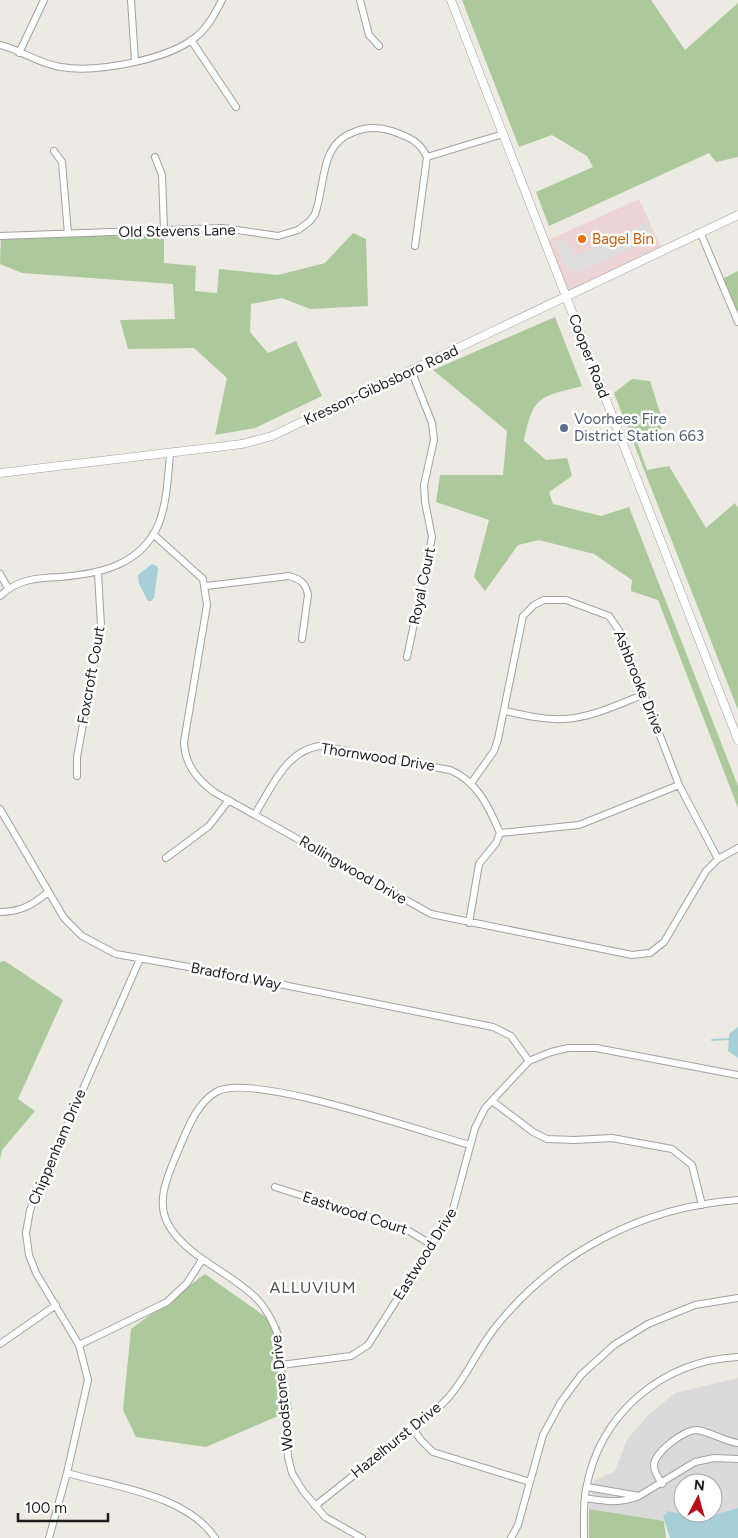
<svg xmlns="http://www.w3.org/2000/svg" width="738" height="1538" viewBox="0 0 738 1538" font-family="Figtree,sans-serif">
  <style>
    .residential { fill: #dbdada; fill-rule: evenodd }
    .commercial { fill: #edd4d4 }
    .forest { fill: #acc99b }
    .parking { fill: #ddd }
    .water { fill: #a7cfd7 }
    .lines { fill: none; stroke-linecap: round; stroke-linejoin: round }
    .stream { stroke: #a7cfd7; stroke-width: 2 }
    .minor-casing { stroke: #a1a1a1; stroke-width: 8 }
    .tertiary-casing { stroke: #a1a1a1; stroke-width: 9 }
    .minor { stroke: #fff; stroke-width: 6 }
    .tertiary { stroke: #fff; stroke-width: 8 }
    .food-dot { fill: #e8710a; stroke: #fff; stroke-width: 2 }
    .service-dot { fill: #5c6f8a; stroke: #fff; stroke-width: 2 }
    .labels { text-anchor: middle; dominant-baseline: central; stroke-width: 5; stroke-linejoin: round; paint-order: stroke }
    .street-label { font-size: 15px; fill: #1d1d1d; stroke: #fff }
    .food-label { font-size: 15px; fill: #c56008; stroke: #fff; text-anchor: start }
    .service-label { font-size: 15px; fill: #4e5e75; stroke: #fff; text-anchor: start }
    .neighbourhood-label { font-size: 16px; letter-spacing: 1px; fill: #505050; stroke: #fff }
  </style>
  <rect width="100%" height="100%" fill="#ede9e3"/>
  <path class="residential" d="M 738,1378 L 738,1508 L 718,1515 L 680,1514 L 663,1516 L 664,1521 L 589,1509 L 594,1481 L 615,1471 L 627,1440 L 648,1415 L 675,1393 ZM 683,1483 L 713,1483 L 713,1513 L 683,1513 Z"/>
  <path class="commercial" d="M 639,199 L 663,252 L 566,298 L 544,242 Z"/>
  <path class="forest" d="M 462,0 L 651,0 L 685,50 L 738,3 L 738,157 L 716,162 L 709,153 L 549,226 L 536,192 L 593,167 L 587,156 L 552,135 L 519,147 Z
    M 164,231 L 164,263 L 196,266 L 195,291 L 217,293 L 219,269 L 278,275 L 325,263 L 353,233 L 366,239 L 368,306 L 310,309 L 282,298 L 251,304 L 250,332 L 268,353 L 296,341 L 322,396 L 255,428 L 215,435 L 227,378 L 194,348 L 128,349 L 120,320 L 175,319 L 173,284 L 22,273 L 0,264 L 1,237 Z
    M 738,271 L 738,322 L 720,280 Z
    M 555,317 L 582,386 C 540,397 533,395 524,441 L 546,460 L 567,458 L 572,476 L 549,492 L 553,504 L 601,516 L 629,507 L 738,786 L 738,808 L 658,600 L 631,591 L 632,580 L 594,554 L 539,540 L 518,545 L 485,591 L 474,577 L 489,520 L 436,502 L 440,475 L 503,475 L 507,431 L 433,370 Z
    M 632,379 L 650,381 L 662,419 L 661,429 L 636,439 L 647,470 L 669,466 L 706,528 L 735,503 L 738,508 L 738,710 L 614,393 Z
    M 5,961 L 63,1000 L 18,1099 L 35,1111 L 2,1150 L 0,1159 L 0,962 Z
    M 205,1274 L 280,1327 L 292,1410 L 206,1447 L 136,1437 L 123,1410 L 131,1329 Z
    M 589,1509 L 664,1521 L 666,1538 L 589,1538 Z"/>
  <path class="parking" d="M 647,223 L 654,238 L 576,273 L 574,269 L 568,272 L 555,243 L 565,239 L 574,256 Z"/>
  <path class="water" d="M 152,564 L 157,566 L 158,569 L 154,598 L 151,601 L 148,601 L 139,584 L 138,575 Z
    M 738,1027 L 738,1058 L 728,1051 L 729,1034 Z
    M 738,1508 L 738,1538 L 670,1538 L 663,1516 L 668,1511 L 682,1514 L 714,1515 Z"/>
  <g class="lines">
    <path class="stream" d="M 712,1040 L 730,1039"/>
    <defs>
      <path id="minor" d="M 131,0 L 135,61
        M 360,0 L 369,35 L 379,46
        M 191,40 L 236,107
        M 0,45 C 21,50 39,64 61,67 C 97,73 167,60 196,37 C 208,27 215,14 222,0
        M 19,53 L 44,0
        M 54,151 L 62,162 L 68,234
        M 155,157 L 162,175 L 164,230
        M 427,157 L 503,134
        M 701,234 L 738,322
        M 0,236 L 223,228 L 278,236 L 298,230 L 310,221 L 315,214 C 326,184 319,144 354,132 C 366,127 379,127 392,131 C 408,137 419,140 427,157 L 415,246
        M 153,534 L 203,579 L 207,605 L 184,742 C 185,765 197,779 214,792 L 431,914 L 632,955 L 650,953 L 664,942 L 706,871 L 718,859 L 738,848
        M 0,574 L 8,588
        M 206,586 L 289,576 C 300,579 306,583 308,595 L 302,639
        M 0,596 C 18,579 36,578 60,577 C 100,574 142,565 159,523 C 167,502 168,476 170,454
        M 407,657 L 432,537 L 425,502 L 424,485 L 434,440 L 432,423 L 411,370
        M 505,711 C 523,715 544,720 563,719 C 591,718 619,704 645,694
        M 77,776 L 77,757 L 101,626 L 98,573
        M 472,782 L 494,751 L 498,739 L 523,616 L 534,605 L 544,600 L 566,600 L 609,616 L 620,632 L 679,785 L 718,859
        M 0,809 L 64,918 L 82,936 L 116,954 L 239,976 L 493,1027 L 511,1036 L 529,1061
        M 255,814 C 271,789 286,750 320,746 L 450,770 C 477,781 489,807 500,833
        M 500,833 L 579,825 L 679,785
        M 166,858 L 209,826 L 229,800
        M 0,912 C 20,912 33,905 48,892
        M 469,923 L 479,864 L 496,843 L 500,833
        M 492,1101 L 533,1132 L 547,1139 L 574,1140 L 612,1138 L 672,1149 L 692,1165 L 702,1205
        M 275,1187 L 404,1228 L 432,1245
        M 0,1344 L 56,1305
        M 79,1345 L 167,1302 L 187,1283 L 202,1260
        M 281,1365 L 351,1356 L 368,1345 L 452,1213 L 475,1128 L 485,1108 L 529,1061 L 551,1052 L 568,1048 L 596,1048 L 738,1075
        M 413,1428 L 420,1439 L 433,1452 L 530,1482
        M 67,1473 C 115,1487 187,1495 215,1538
        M 662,1484 C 659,1479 654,1472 654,1466 C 653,1453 685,1429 697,1430 C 711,1432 723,1441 738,1443
        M 639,1496 L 695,1462 L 714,1458 L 738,1459
        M 585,1498 C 604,1501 620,1504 639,1496 L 587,1487
        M 315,1506 C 343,1484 370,1462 398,1440 C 415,1427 433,1414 448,1398 C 466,1378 477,1351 494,1329 C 554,1253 641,1207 738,1200
        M 49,1538 L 67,1473 L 88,1380 L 79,1345 L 36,1273 L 29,1255 L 26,1233 L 30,1210 L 140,959
        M 362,1538 L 325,1517 L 303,1491 L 292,1473 L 288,1457 L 278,1335 C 273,1322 267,1309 257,1299 C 232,1273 186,1257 168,1224 C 155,1200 169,1173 178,1151 C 187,1130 196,1104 216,1092 C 250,1071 425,1133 470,1145
        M 511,1538 L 518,1525 L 543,1435 L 561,1402 L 581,1375 L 614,1345 L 648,1324 L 695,1305 L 738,1298
        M 584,1538 C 584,1521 583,1505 586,1489 C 600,1413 662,1361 738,1357"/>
      <path id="tertiary" d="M 451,0 L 738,740
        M 0,473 L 242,444 L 272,436 L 738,215"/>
    </defs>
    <use href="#minor" class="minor-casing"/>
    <use href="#tertiary" class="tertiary-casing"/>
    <use href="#minor" class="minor"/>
    <use href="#tertiary" class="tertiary"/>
  </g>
  <circle class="food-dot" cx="582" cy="239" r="5"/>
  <circle class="service-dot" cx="564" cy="428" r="5"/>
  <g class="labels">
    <g class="street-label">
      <text transform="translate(177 231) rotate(-1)">Old Stevens Lane</text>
      <text transform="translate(589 356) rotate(69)">Cooper Road</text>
      <text transform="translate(381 385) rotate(-25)">Kresson-Gibbsboro Road</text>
      <text transform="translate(422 586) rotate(-78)">Royal Court</text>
      <text transform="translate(91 675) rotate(-80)">Foxcroft Court</text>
      <text transform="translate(639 682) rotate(68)">Ashbrooke Drive</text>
      <text transform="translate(378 757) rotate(9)">Thornwood Drive</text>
      <text transform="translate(353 870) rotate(30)">Rollingwood Drive</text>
      <text transform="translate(236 976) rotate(11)">Bradford Way</text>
      <text transform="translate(57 1147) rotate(-67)">Chippenham Drive</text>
      <text transform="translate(355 1213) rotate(18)">Eastwood Court</text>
      <text transform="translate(425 1254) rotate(-58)">Eastwood Drive</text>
      <text transform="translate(282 1393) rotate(-96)">Woodstone Drive</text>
      <text transform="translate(396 1440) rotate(-39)">Hazelhurst Drive</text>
    </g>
    <g class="food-label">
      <text x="592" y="239">Bagel Bin</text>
    </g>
    <g class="service-label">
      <text x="574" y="419">Voorhees Fire<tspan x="574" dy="17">District Station 663</tspan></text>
    </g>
    <g class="neighbourhood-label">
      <text x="313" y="1287">ALLUVIUM</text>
    </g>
  </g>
  <g transform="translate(698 1498) rotate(6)"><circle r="24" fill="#ffffff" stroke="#a5a5a5"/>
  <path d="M0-4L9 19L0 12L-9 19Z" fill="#b8111c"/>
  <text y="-8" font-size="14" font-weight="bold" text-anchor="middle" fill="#1d1d1d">N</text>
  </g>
  <path d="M18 1513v8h90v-8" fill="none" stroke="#1d1d1d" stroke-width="2.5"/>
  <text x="25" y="1513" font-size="15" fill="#1d1d1d" stroke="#ffffff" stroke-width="4" paint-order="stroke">100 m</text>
</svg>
